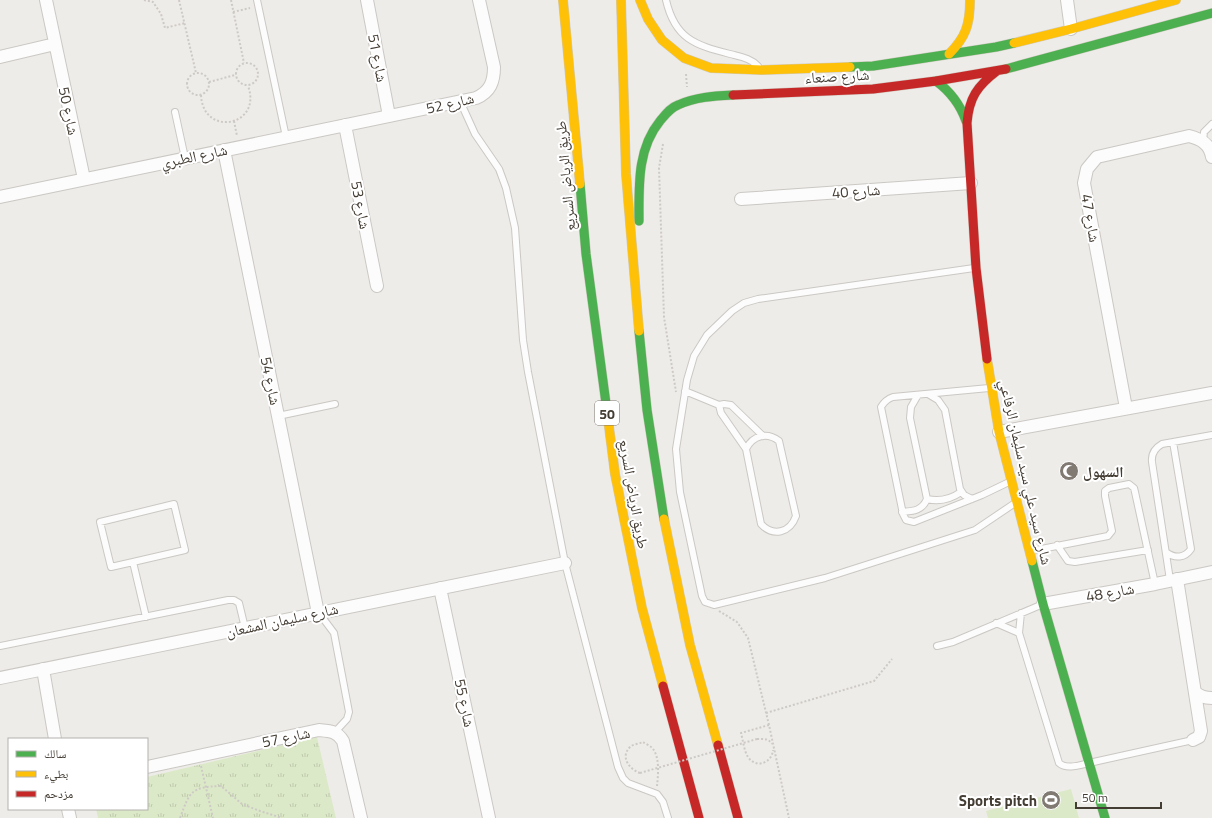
<svg xmlns="http://www.w3.org/2000/svg" width="1212" height="818" viewBox="0 0 1212 818" font-family="'Titillium Web','Noto Naskh Arabic',sans-serif">
  <style>
    .grass { fill: url(#grass-tufts) }
    .pitch { fill: #dce9c8 }
    .lines { fill: none; stroke-linecap: round; stroke-linejoin: round }
    .lane-casing { stroke: #cbc8c4; stroke-width: 8 }
    .street-casing { stroke: #cbc8c4; stroke-width: 14 }
    .fast-casing { stroke: #cfcac0; stroke-width: 10 }
    .slow-casing { stroke: #cfcac0; stroke-width: 10 }
    .jam-casing { stroke: #cfcac0; stroke-width: 10 }
    .path { stroke: #cdcac6; stroke-width: 2; stroke-dasharray: 2 2; stroke-linecap: butt }
    .lane { stroke: #fcfcfc; stroke-width: 6 }
    .street { stroke: #fcfcfc; stroke-width: 12 }
    .fast { stroke: #4caf50; stroke-width: 9 }
    .slow { stroke: #ffc107; stroke-width: 9 }
    .jam { stroke: #c62828; stroke-width: 9 }
    .path-bridge { stroke: #cdcac6; stroke-width: 2; stroke-dasharray: 2 2; stroke-linecap: butt }
    .labels { text-anchor: middle; dominant-baseline: central; stroke-width: 4; stroke-linejoin: round; paint-order: stroke }
    .shield { fill: #fff; stroke: #7c7771; stroke-width: 1 }
    .shield-label { font-size: 14px; font-weight: bold; fill: #443d34 }
    .street-label { font-size: 15px; fill: #443d34; stroke: #fff }
    .poi-label { font-size: 15px; font-weight: bold; fill: #443d34; stroke: #fff; text-anchor: start }
  </style>
  <defs>
    <pattern id="grass-tufts" width="24" height="20" patternUnits="userSpaceOnUse"><rect width="24" height="20" fill="#dce9c8"/><path d="M3 7l-1-3M5 7V3M7 7l1-3M15 17l-1-3M17 17v-4M19 17l1-3" fill="none" stroke="#bec9ac"/></pattern>
  </defs>
  <rect width="100%" height="100%" fill="#eeece8"/>
  <path class="grass" d="M 317,737 L 336,818 L 98,818 L 96,809 L 147,809 L 147,777 Z"/>
  <path class="pitch" d="M 1071,789 L 1079,818 L 988,818 L 986,811 Z"/>
  <g class="lines">
    <defs>
      <path id="lane" d="M 257,0 L 286,137
        M 666,0 C 675,39 695,45 730,54 C 741,57 750,58 758,66
        M 460,101 L 475,134 L 499,169 L 506,188 L 515,228 L 523,340 L 528,372 L 565,563 L 618,767 L 623,778 L 628,783 L 657,794 L 663,802 L 668,818
        M 175,112 L 185,158
        M 1203,141 L 1204,132 L 1212,124
        M 974,268 L 758,299 L 744,303 L 732,311 L 707,335 L 694,356 L 687,380 L 676,449 L 680,492 L 702,596 L 705,602 L 714,605 L 825,578 L 975,530 L 1015,503
        M 989,388 L 893,397 C 887,399 884,402 881,407 L 903,514 L 906,520 L 914,522 L 982,495 L 1009,482
        M 685,391 L 719,405 L 724,404 L 731,405 L 763,436
        M 928,394 L 938,400 L 945,410 L 960,489 L 964,495 L 972,499
        M 719,405 L 721,413 L 746,449 L 761,524 C 773,537 790,533 796,516 L 779,441 C 767,432 753,435 746,449
        M 278,416 L 335,404
        M 927,499 C 940,502 951,499 961,492
        M 902,512 C 913,511 922,511 927,499 L 910,418 L 911,407 L 918,395
        M 1057,545 L 1068,561 L 1075,562 L 1148,550
        M 1031,551 L 1108,536 L 1112,531 L 1105,496 L 1105,491 L 1109,488 L 1129,484 L 1134,488 L 1135,492 L 1155,584
        M 1166,552 C 1175,559 1185,558 1191,549 L 1173,442
        M 133,562 L 185,550 L 174,504 L 100,522 L 111,567 L 133,562 L 146,617
        M 1170,580 L 1152,462 C 1151,453 1155,448 1162,444 L 1212,435
        M 319,613 L 334,633 L 349,712 L 347,719 L 335,732
        M 1021,613 L 1019,633 L 1059,763 C 1067,770 1080,765 1089,763 L 1193,740
        M 996,623 L 1019,633
        M 0,646 L 228,600 L 234,600 L 239,603 L 245,628
        M 937,646 L 953,642 L 1043,604"/>
      <path id="street" d="M 46,0 L 84,179
        M 367,0 L 389,116
        M 1067,0 L 1071,29
        M 0,57 L 55,44
        M 345,125 L 377,286
        M 224,150 L 318,613
        M 0,197 L 476,98 C 490,92 494,82 494,67 L 479,0
        M 741,199 L 971,183
        M 1126,408 L 1084,183 L 1087,169 L 1097,157 L 1189,136 C 1201,139 1210,144 1212,157
        M 999,432 L 1212,393
        M 1177,579 L 1201,731 L 1199,737 L 1193,740
        M 440,588 L 489,818
        M 1043,604 L 1155,584 L 1212,572
        M 43,669 L 55,739
        M 0,678 L 565,563
        M 1195,692 C 1200,697 1205,698 1212,698
        M 147,767 L 319,730 C 330,731 337,731 343,741 L 361,818
        M 68,809 L 70,818"/>
      <path id="fast" d="M 850,67 L 873,66 L 996,47 L 1014,43
        M 1006,69 L 1212,13
        M 936,81 C 951,92 960,104 966,121
        M 580,184 L 586,254 L 607,411
        M 639,221 C 639,186 637,149 660,121 C 666,114 670,108 678,105 C 695,97 714,96 733,95
        M 639,331 L 647,410 L 664,519
        M 1032,561 L 1043,604 L 1105,818"/>
      <path id="slow" d="M 563,0 L 580,184
        M 621,0 L 626,174 L 639,331
        M 640,0 L 648,19 L 662,40 L 684,58 L 711,68 L 762,70 L 850,67
        M 1014,43 L 1071,29 L 1176,0
        M 949,54 C 966,37 970,24 970,0
        M 987,359 L 999,432 L 1032,561
        M 607,411 L 615,474 L 642,608 L 663,686
        M 664,519 L 690,645 L 718,745"/>
      <path id="jam" d="M 733,95 L 873,89 L 936,81 L 1006,69
        M 987,359 L 976,268 L 967,123 C 969,98 977,86 997,71
        M 663,686 L 699,818
        M 718,745 L 738,818"/>
    </defs>
    <use href="#lane" class="lane-casing"/>
    <use href="#street" class="street-casing"/>
    <use href="#fast" class="fast-casing"/>
    <use href="#slow" class="slow-casing"/>
    <use href="#jam" class="jam-casing"/>
    <path class="path" d="M 144,0 L 153,2 L 161,14 L 165,28 L 185,23
      M 179,0 L 196,73
      M 231,0 L 244,63
      M 233,12 L 250,8
      M236 74a11 11 0 1 1 22 0a11 11 0 1 1-22 0Z
      M187 84a11 11 0 1 1 22 0a11 11 0 1 1-22 0Z
      M 686,74 L 687,87
      M 209,82 L 235,75
      M 201,95 C 203,138 263,126 248,86
      M 234,121 L 237,136
      M 663,144 L 659,168 L 664,317 L 676,392
      M 719,611 L 737,622 L 748,638 L 769,725 L 789,818
      M 766,713 L 874,681 L 892,659
      M 769,725 L 741,733 C 743,740 744,751 748,757 C 756,769 772,763 773,750
      M 757,739 C 764,739 768,738 772,744
      M 201,766 L 213,818
      M 640,773 C 629,769 620,757 630,747 C 633,744 639,744 643,742 C 646,744 651,746 653,749 C 660,758 658,776 657,786
      M 180,818 C 190,791 191,787 221,786 L 242,804 L 260,811 L 282,818"/>
    <use href="#lane" class="lane"/>
    <use href="#street" class="street"/>
    <use href="#fast" class="fast"/>
    <use href="#slow" class="slow"/>
    <use href="#jam" class="jam"/>
    <path class="path-bridge" d="M 640,773 L 757,739"/>
  </g>
  <defs>
    <symbol id="mosque-disc" viewBox="-11 -11 22 22"><circle r="9.5" fill="#807a73" stroke="#fff"/><path d="M3.5-4.9A6 6 0 1 0 3.5 4.9A5 5 0 1 1 3.5-4.9Z" fill="#fff"/></symbol>
    <symbol id="stadium-disc" viewBox="-11 -11 22 22"><circle r="9.5" fill="#807a73" stroke="#fff"/><path d="M0-5a6.5 5 0 1 0 0 10a6.5 5 0 1 0 0-10ZM-3.5-1.8h7v3.6h-7Z" fill="#fff"/></symbol>
  </defs>
  <g fill-rule="evenodd">
    <use href="#mosque-disc" x="1058" y="460" width="22" height="22"/>
    <use href="#stadium-disc" x="1040" y="789" width="22" height="22"/>
  </g>
  <g class="labels">
    <rect class="shield" x="595" y="401" width="24" height="24" rx="3"/>
    <g class="shield-label">
      <text x="607" y="413">50</text>
    </g>
    <g class="street-label">
      <text transform="translate(378 58) rotate(79)">شارع 51</text>
      <text transform="translate(837 76) rotate(-3)">شارع صنعاء</text>
      <text transform="translate(450 103) rotate(-13)">شارع 52</text>
      <text transform="translate(69 111) rotate(78)">شارع 50</text>
      <text transform="translate(194 156) rotate(-12)">شارع الطبري</text>
      <text transform="translate(565 176) rotate(-95)">طريق الرياض السريع</text>
      <text transform="translate(856 191) rotate(-4)">شارع 40</text>
      <text transform="translate(361 205) rotate(79)">شارع 53</text>
      <text transform="translate(1091 218) rotate(80)">شارع 47</text>
      <text transform="translate(271 381) rotate(78)">شارع 54</text>
      <text transform="translate(1026 472) rotate(77)">شارع سيد علي سيد سليمان الرفاعي</text>
      <text transform="translate(634 494) rotate(80)">طريق الرياض السريع</text>
      <text transform="translate(1110 592) rotate(-10)">شارع 48</text>
      <text transform="translate(282 620) rotate(-12)">شارع سليمان المشعان</text>
      <text transform="translate(465 703) rotate(78)">شارع 55</text>
      <text transform="translate(286 737) rotate(-12)">شارع 57</text>
    </g>
    <g class="poi-label">
      <text x="1083" y="471">السهول</text>
      <text x="1037" y="800" text-anchor="end">Sports pitch</text>
    </g>
  </g>
  <rect x="8" y="738" width="140" height="72" fill="#ffffff" stroke="#b4b1ae"/>
  <rect x="16" y="751" width="20" height="6" fill="#4caf50" stroke="#b4b1ae"/>
  <text x="44" y="758" font-size="12" fill="#443d34">سالك</text>
  <rect x="16" y="771" width="20" height="6" fill="#ffc107" stroke="#b4b1ae"/>
  <text x="44" y="778" font-size="12" fill="#443d34">بطيء</text>
  <rect x="16" y="791" width="20" height="6" fill="#c62828" stroke="#b4b1ae"/>
  <text x="44" y="798" font-size="12" fill="#443d34">مزدحم</text>
  <path d="M1076 802v6h85v-6" fill="none" stroke="#443d34" stroke-width="2"/>
  <text x="1082" y="802" font-size="12" fill="#443d34" stroke="#ffffff" stroke-width="3" paint-order="stroke">50 m</text>
</svg>
